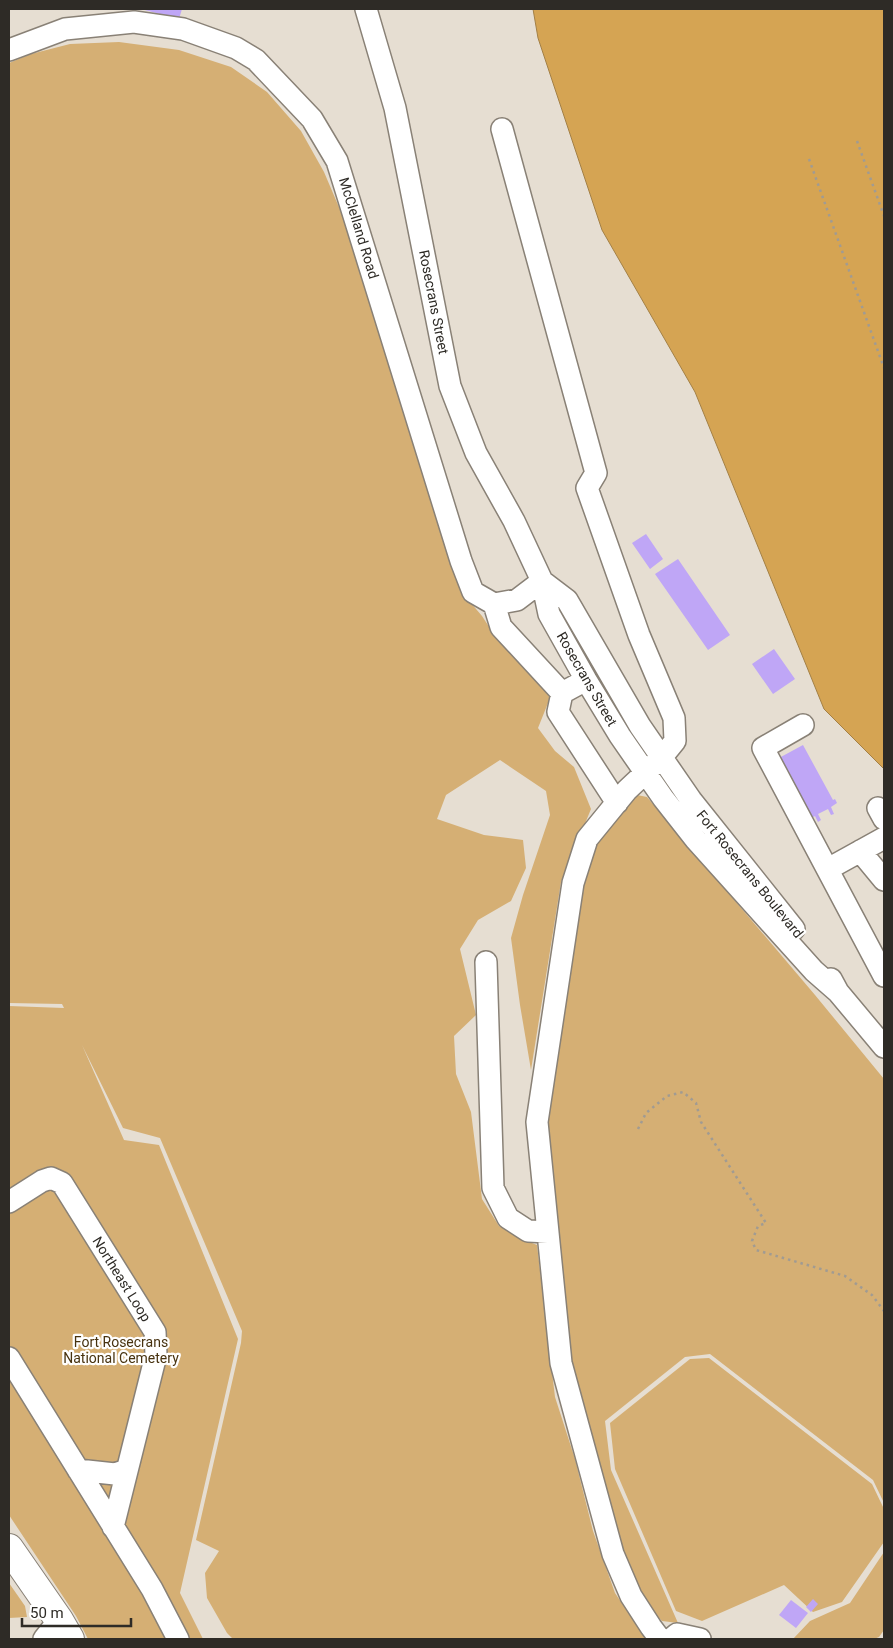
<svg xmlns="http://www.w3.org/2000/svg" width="893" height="1648" viewBox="0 0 893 1648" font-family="Roboto,sans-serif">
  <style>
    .green { fill: #d5af74 }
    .water { fill: #d5a453; stroke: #a38046 }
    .building { fill: #bfa6f6 }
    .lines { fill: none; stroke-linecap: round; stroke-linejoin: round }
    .minor-casing { stroke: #898176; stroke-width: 24 }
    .major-casing { stroke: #898176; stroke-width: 30 }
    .path { stroke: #a19b92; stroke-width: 2.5; stroke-dasharray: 2.5 4; stroke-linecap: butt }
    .minor { stroke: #fff; stroke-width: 21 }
    .major { stroke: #fff; stroke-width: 28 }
    .labels { text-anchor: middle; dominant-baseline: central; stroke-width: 4.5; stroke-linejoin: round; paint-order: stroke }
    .street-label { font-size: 14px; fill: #2e2b26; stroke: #fff }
    .park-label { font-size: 14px; fill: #47320f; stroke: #fff }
  </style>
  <rect width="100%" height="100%" fill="#e6ded2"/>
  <path class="green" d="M 119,42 L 179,50 L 231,67 L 267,92 L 301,131 L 324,172 L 344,219 L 438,525 L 465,596 L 482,616 L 497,639 L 540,680 L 550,698 L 538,728 L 555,751 L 574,767 L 591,809 L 561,882 L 531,1070 L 520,1005 L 511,938 L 523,895 L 550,815 L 546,791 L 500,760 L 446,795 L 437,819 L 484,835 L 523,840 L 526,868 L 511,901 L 478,920 L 460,949 L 476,1015 L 454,1036 L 456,1074 L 471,1112 L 482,1199 L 499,1226 L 522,1239 L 537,1245 L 555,1397 L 575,1459 L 593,1531 L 615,1593 L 646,1639 L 233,1639 L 227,1633 L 207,1598 L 205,1573 L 219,1551 L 196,1540 L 241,1343 L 242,1331 L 160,1138 L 123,1128 L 82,1045 L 124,1140 L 159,1145 L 238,1339 L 180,1593 L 203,1639 L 88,1639 L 76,1616 L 9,1515 L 9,1006 L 64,1008 L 62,1004 L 9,1003 L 9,63 L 31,54 L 70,44 Z
    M 637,795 L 647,797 L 815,995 L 884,1079 L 884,1503 L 873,1480 L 710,1354 L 685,1357 L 605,1421 L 611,1470 L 678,1623 L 662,1621 L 650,1609 L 623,1554 L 581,1412 L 569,1349 L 563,1271 L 548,1125 L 577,906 L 588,862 L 600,838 L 618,814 Z
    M 709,1358 L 872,1484 L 884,1509 L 884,1542 L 842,1602 L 813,1612 L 784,1585 L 702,1621 L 676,1611 L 615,1469 L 610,1423 L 690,1359 Z
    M 884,1552 L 884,1630 L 879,1637 L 874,1639 L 793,1639 L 810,1621 L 850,1603 Z
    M 9,1583 L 25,1606 L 27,1617 L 9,1618 Z"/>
  <path class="water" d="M 533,9 L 884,9 L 884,769 L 824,709 L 695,392 L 602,230 L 538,38 Z"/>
  <path class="building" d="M 141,9 L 182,9 L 179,19 Z
    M 646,534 L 663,559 L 650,569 L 632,543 Z
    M 678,559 L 730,635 L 708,650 L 655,574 Z
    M 774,649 L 795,679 L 773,694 L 752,664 Z
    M 803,745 L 833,800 L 835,799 L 837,803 L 831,807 L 834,814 L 831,815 L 828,809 L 818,814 L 821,820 L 818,822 L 815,816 L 806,821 L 779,758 Z
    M 813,1599 L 818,1604 L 811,1612 L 806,1607 Z
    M 791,1600 L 808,1613 L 796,1628 L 779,1615 Z"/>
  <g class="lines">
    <defs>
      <path id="minor" d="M 366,9 L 395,108 L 450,386 L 476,453 L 514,521 L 542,581 L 549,614 L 586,680 L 620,736 L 663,798 L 696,840 L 814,971 L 838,992
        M 9,50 L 65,29 L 134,22 L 183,29 L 236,48 L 256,60 L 312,119 L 337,161 L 461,561 L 473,592 L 494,604 L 517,600 L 542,581
        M 502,129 L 596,473 L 587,488 L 639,635 L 674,718 L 675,741 L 662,757 L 627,790 L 587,839 L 573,883 L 537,1122 L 561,1363 L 613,1554 L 631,1596 L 651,1627 L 660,1639
        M 542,581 L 567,600 L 640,726 L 691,800 L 794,929
        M 494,604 L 501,627 L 562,693 L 586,680
        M 562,693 L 558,712 L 617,803
        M 803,725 L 763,748 L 884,976
        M 878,808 L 884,819
        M 860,851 L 884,880
        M 828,869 L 884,838
        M 486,962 L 493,1188 L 508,1218 L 528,1231 L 548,1232
        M 831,979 L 838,992 L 884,1047
        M 9,1202 L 42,1181 L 51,1178 L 62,1183 L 155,1332 L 156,1355 L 113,1527
        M 9,1358 L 152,1589 L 178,1639
        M 78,1470 L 115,1474 L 127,1470
        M 44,1639 L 59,1620
        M 671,1639 L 677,1634 L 700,1639"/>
      <path id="major" d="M 9,1548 L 59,1620 L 70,1639"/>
    </defs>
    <use href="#minor" class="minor-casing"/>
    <use href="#major" class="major-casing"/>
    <path class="path" d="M 857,141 L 884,216
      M 809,159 L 884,368
      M 638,1129 L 646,1113 L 667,1096 L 683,1092 L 696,1103 L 701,1122 L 766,1223 L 758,1226 L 752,1241 L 756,1250 L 845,1276 L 872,1295 L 884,1311"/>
    <use href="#minor" class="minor"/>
    <use href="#major" class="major"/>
  </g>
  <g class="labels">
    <g class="street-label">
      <text transform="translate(359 228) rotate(73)">McClelland Road</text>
      <text transform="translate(434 302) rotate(79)">Rosecrans Street</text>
      <text transform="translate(587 679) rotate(60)">Rosecrans Street</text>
      <text transform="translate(750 874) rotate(51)">Fort Rosecrans Boulevard</text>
      <text transform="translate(122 1279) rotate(58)">Northeast Loop</text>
    </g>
    <g class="park-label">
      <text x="121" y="1342">Fort Rosecrans<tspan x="121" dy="16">National Cemetery</tspan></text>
    </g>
  </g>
  <rect width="893" height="1648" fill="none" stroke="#2e2b26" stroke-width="20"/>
  <path d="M22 1618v8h109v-8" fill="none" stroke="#2e2b26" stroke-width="2.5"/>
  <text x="30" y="1618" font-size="15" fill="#2e2b26" stroke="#ffffff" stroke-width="4" paint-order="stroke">50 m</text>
</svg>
